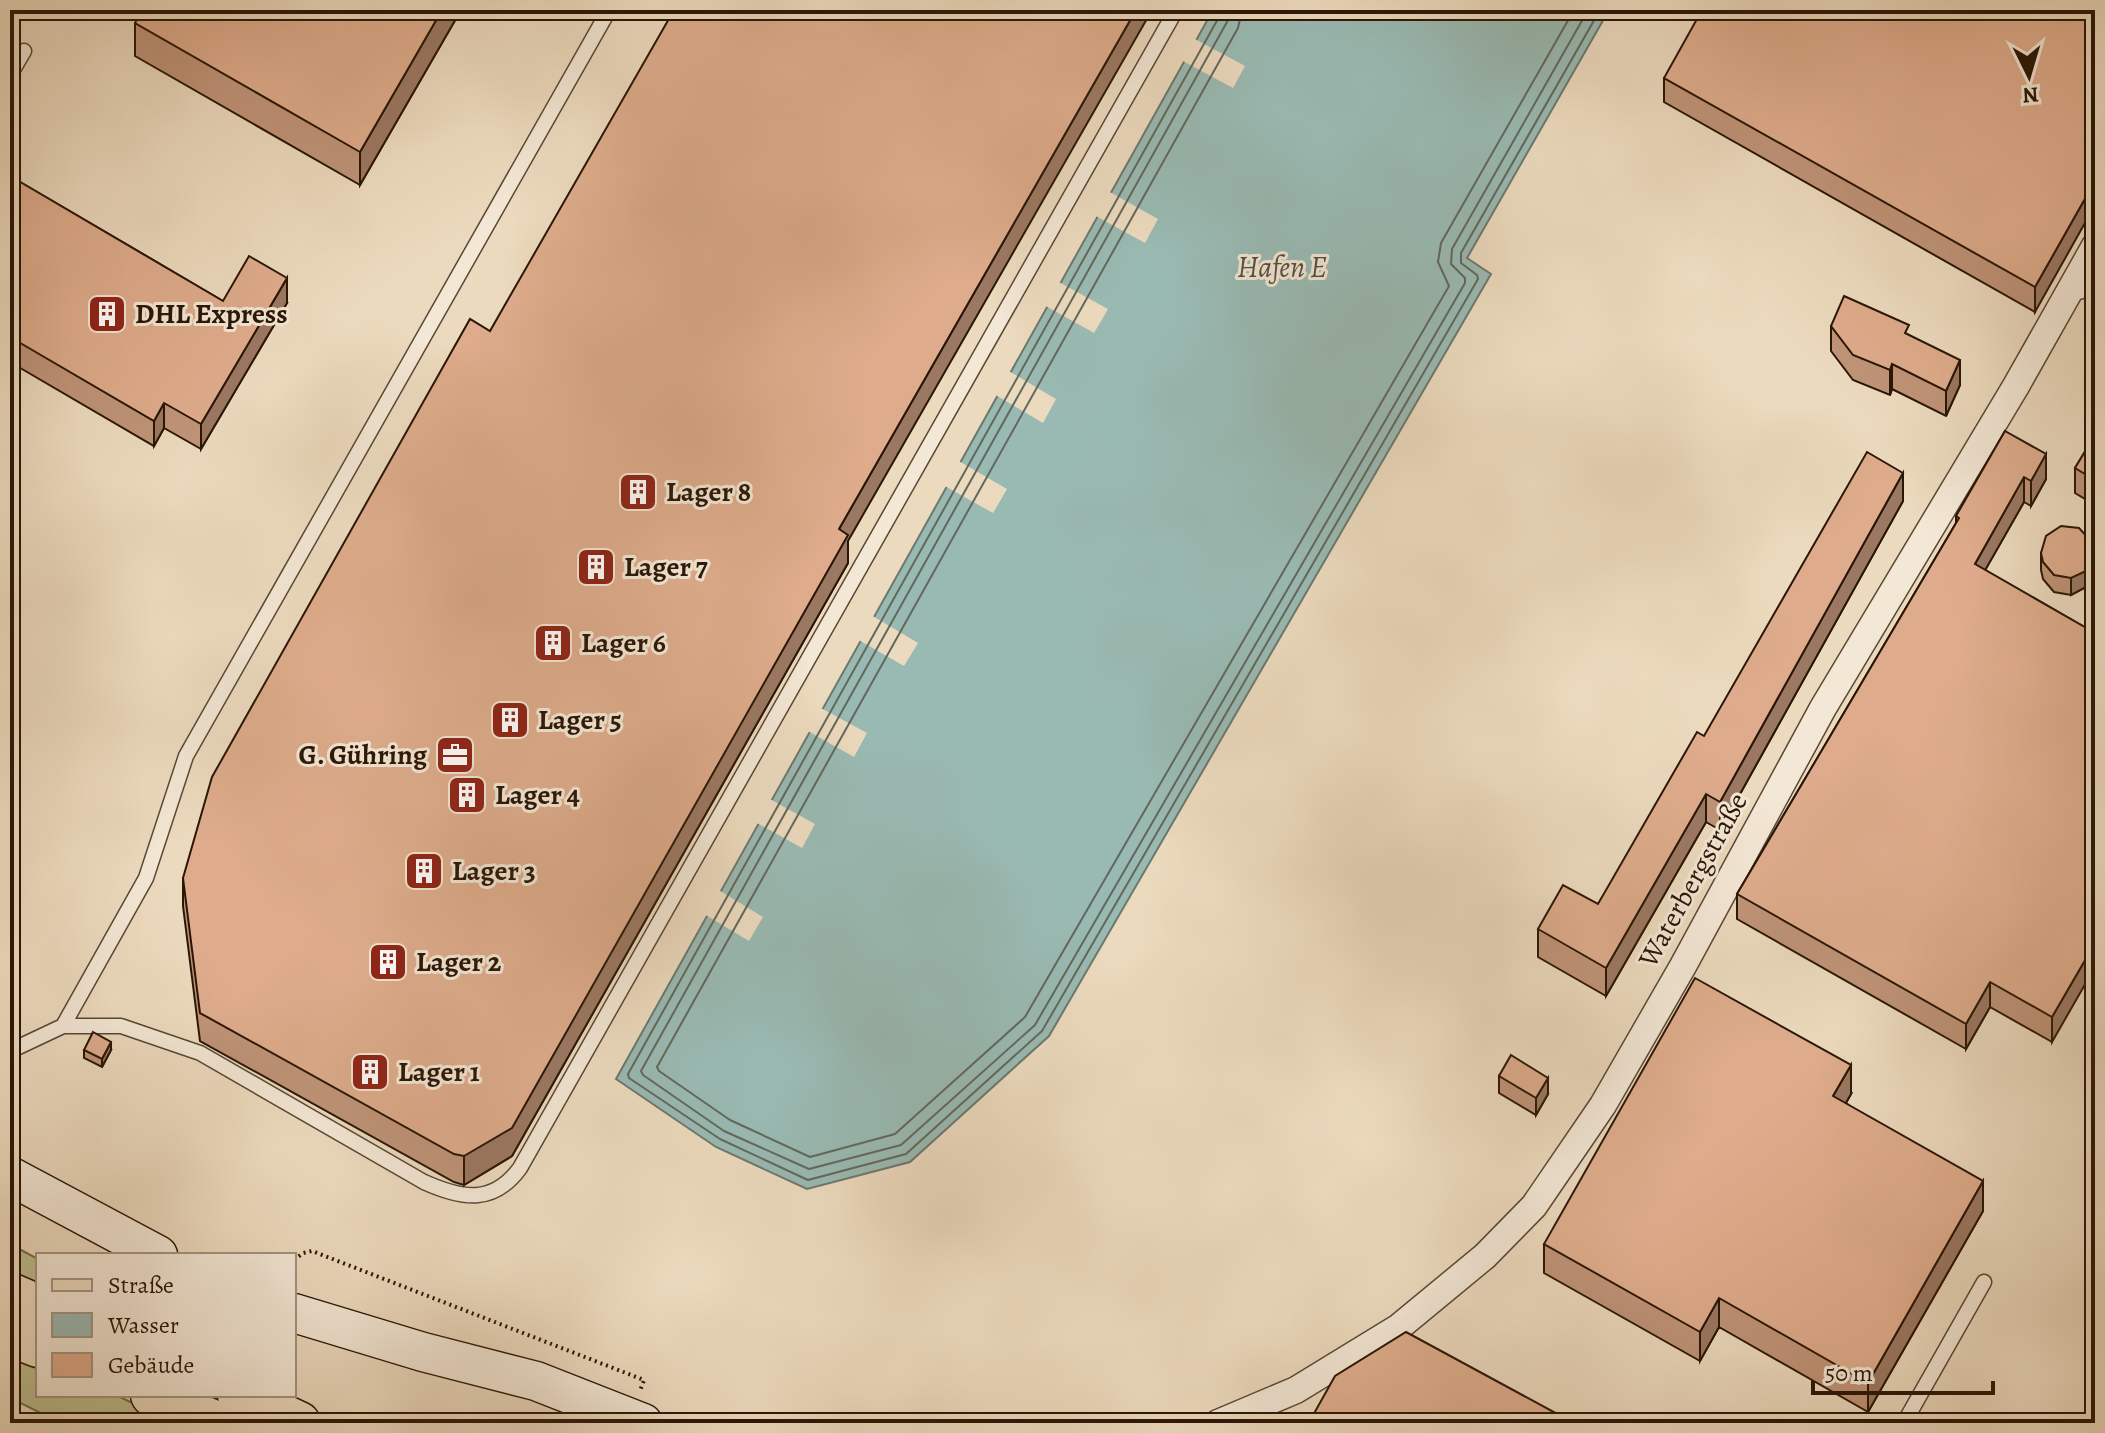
<svg xmlns="http://www.w3.org/2000/svg" width="2105" height="1433" viewBox="0 0 2105 1433" font-family="Alegreya,serif">
  <style>
    .green { fill: #bdbe8e; stroke: #746a4a; stroke-width: 2 }
    .water { fill: #99bab3; stroke: #6d786e; stroke-width: 2 }
    .pier { fill: #ecdabe }
    .lines { fill: none; stroke-linecap: round; stroke-linejoin: round }
    .shore { stroke: #62685c; stroke-width: 2 }
    .lane-casing { stroke: #5a4734; stroke-width: 17 }
    .street-casing { stroke: #5a4734; stroke-width: 29 }
    .secondary-casing { stroke: #2a1606; stroke-width: 41 }
    .primary-casing { stroke: #2a1606; stroke-width: 45 }
    .path { stroke: #2a1606; stroke-width: 4; stroke-dasharray: 2 4; stroke-linecap: butt }
    .lane { stroke: #f3e7d5; stroke-width: 14 }
    .street { stroke: #f3e7d5; stroke-width: 26 }
    .secondary { stroke: #f3e7d5; stroke-width: 38 }
    .primary { stroke: #ecdabe; stroke-width: 42 }
    .wall { fill: #bf9478; stroke: #2a1606; stroke-width: 2 }
    .shaded-wall { fill: #9b7862; stroke: #2a1606; stroke-width: 2 }
    .building { fill: #deac8c; stroke: #2a1606; stroke-width: 2 }
    .labels { text-anchor: middle; dominant-baseline: central; stroke-width: 6; stroke-linejoin: round; paint-order: stroke }
    .poi-label { font-size: 28px; font-weight: bold; fill: #2a1606; stroke: #f3e7d5; text-anchor: start }
    .street-label { font-size: 28px; fill: #2a1606; stroke: #f3e7d5 }
    .water-label { font-size: 30px; font-style: italic; fill: #514f43; stroke: #f3e7d5 }
  </style>
  <rect width="100%" height="100%" fill="#ecdabe"/>
  <filter id="stains"><feTurbulence type="fractalNoise" baseFrequency=".0025" numOctaves="4"/><feColorMatrix values="0 0 0 0 .2 0 0 0 0 .09 0 0 0 0 .02 0 0 0 .5 -.17"/></filter>
  <radialGradient id="worn" r=".72"><stop offset=".6" stop-color="#630" stop-opacity="0"/><stop offset="1" stop-color="#630" stop-opacity=".3"/></radialGradient>
  <path class="green" d="M 10,1244 L 38,1259 L 38,1294 L 10,1283 Z
    M 10,1353 L 38,1364 L 38,1395 L 116,1395 L 174,1423 L 61,1423 L 10,1398 Z"/>
  <path class="water" d="M 1213,10 L 1609,10 L 1467,258 L 1491,274 L 1049,1036 L 910,1162 L 807,1189 L 716,1147 L 616,1079 Z"/>
  <path class="pier" d="M 1193,38 L 1245,66 L 1233,88 L 1181,60 Z
    M 1108,191 L 1158,219 L 1145,243 L 1094,215 Z
    M 1057,281 L 1108,309 L 1094,333 L 1044,305 Z
    M 1007,370 L 1056,399 L 1043,423 L 994,394 Z
    M 957,460 L 1007,489 L 993,513 L 943,485 Z
    M 871,615 L 918,643 L 904,666 L 857,639 Z
    M 819,707 L 867,733 L 854,757 L 806,730 Z
    M 768,798 L 815,824 L 802,848 L 755,822 Z
    M 717,889 L 763,917 L 749,941 L 704,914 Z"/>
  <g class="lines">
    <path class="shore" d="M 1220,10 L 1219,17 L 628,1074 L 629,1078 L 720,1139 L 808,1180 L 906,1154 L 1042,1031 L 1478,279 L 1477,275 L 1461,263 L 1461,253 L 1600,10
      M 1230,10 L 1227,22 L 641,1071 L 643,1075 L 724,1131 L 809,1169 L 901,1145 L 1035,1025 L 1465,283 L 1465,278 L 1451,264 L 1452,249 L 1588,10
      M 1242,10 L 1238,28 L 657,1067 L 659,1071 L 730,1120 L 810,1157 L 895,1134 L 1025,1017 L 1449,286 L 1438,262 L 1441,243 L 1574,10"/>
    <defs>
      <path id="lane" d="M 10,75 L 24,51
        M 2066,295 L 2095,288
        M 63,1026 L 121,1026 L 200,1053 L 424,1182 C 462,1199 493,1205 520,1168 L 1176,10
        M 10,1051 L 63,1026 L 146,878 L 186,756 L 609,10
        M 1904,1423 L 1984,1282"/>
      <path id="street" d="M 1218,1423 L 1296,1390 L 1399,1327 L 1485,1256 L 1534,1206 L 1603,1105 L 1683,966 L 1823,708 L 2016,386 L 2095,246"/>
      <path id="secondary" d="M 10,1176 L 158,1255
        M 294,1313 L 423,1352 L 536,1381 L 643,1423"/>
      <path id="primary" d="M 10,1294 L 38,1306
        M 10,1335 L 38,1346
        M 152,1395 L 217,1423
        M 239,1395 L 299,1423"/>
    </defs>
    <use href="#lane" class="lane-casing"/>
    <use href="#street" class="street-casing"/>
    <use href="#secondary" class="secondary-casing"/>
    <use href="#primary" class="primary-casing"/>
    <path class="path" d="M 294,1260 L 303,1253 L 312,1251 L 644,1380 L 640,1391"/>
    <use href="#lane" class="lane"/>
    <use href="#street" class="street"/>
    <use href="#secondary" class="secondary"/>
    <use href="#primary" class="primary"/>
  </g>
  <path class="wall" d="M 461,10 L 360,185 L 135,56 L 135,23 Z
    M 2095,10 L 2035,312 L 1664,102 L 1664,78 Z
    M 10,176 L 223,301 L 287,303 L 201,449 L 164,428 L 154,446 L 10,362 Z
    M 1831,326 L 1909,335 L 1960,385 L 1946,416 L 1892,389 L 1890,395 L 1853,380 L 1831,351 Z
    M 2005,431 L 2046,479 L 2031,506 L 2024,502 L 1985,570 L 2095,633 L 2052,1042 L 1990,1007 L 1966,1049 L 1737,919 L 1737,894 L 1956,523 L 1956,516 Z
    M 2095,435 L 2095,505 L 2075,493 L 2075,468 Z
    M 1903,501 L 1720,830 L 1706,822 L 1606,996 L 1538,957 L 1538,929 L 1598,904 L 1704,736 Z
    M 848,541 L 848,563 L 512,1156 L 464,1185 L 454,1182 L 200,1041 L 183,906 L 183,878 Z
    M 2041,553 L 2093,573 L 2086,587 L 2071,595 L 2054,592 L 2043,579 L 2041,570 Z
    M 84,1050 L 111,1050 L 102,1067 L 84,1058 Z
    M 1499,1076 L 1548,1094 L 1536,1115 L 1499,1093 Z
    M 1851,1094 L 1846,1103 L 1983,1211 L 1868,1412 L 1719,1327 L 1700,1361 L 1544,1273 L 1544,1244 Z
    M 1312,1417 L 1574,1423 L 1312,1423 Z"/>
  <path class="shaded-wall" d="M 442,10 L 461,10 L 360,185 L 360,152 Z
    M 1136,10 L 1152,10 L 848,541 L 848,563 L 512,1156 L 464,1185 L 464,1156 L 839,529 Z
    M 2095,181 L 2095,205 L 2035,312 L 2035,287 Z
    M 287,278 L 287,303 L 201,449 L 201,424 Z
    M 1960,360 L 1960,385 L 1946,416 L 1946,391 Z
    M 1892,364 L 1892,389 L 1890,395 L 1890,370 Z
    M 164,403 L 164,428 L 154,446 L 154,421 Z
    M 2046,454 L 2046,479 L 2031,506 L 2031,481 Z
    M 1903,473 L 1903,501 L 1720,830 L 1720,802 Z
    M 2024,477 L 2024,502 L 1975,588 L 1975,564 Z
    M 2093,556 L 2093,573 L 2086,587 L 2071,595 L 2071,578 Z
    M 1706,794 L 1706,822 L 1606,996 L 1606,968 Z
    M 2095,943 L 2095,967 L 2052,1042 L 2052,1017 Z
    M 1990,982 L 1990,1007 L 1966,1049 L 1966,1024 Z
    M 111,1042 L 111,1050 L 102,1067 L 102,1059 Z
    M 1851,1065 L 1851,1094 L 1833,1125 L 1833,1096 Z
    M 1548,1078 L 1548,1094 L 1536,1115 L 1536,1098 Z
    M 1983,1181 L 1983,1211 L 1868,1412 L 1868,1383 Z
    M 1719,1298 L 1719,1327 L 1700,1361 L 1700,1332 Z"/>
  <path class="building" d="M 142,10 L 442,10 L 360,152 L 135,23 Z
    M 674,10 L 1136,10 L 839,529 L 848,535 L 512,1128 L 464,1156 L 454,1154 L 200,1013 L 183,878 L 212,777 L 470,319 L 490,331 Z
    M 1702,10 L 2095,10 L 2095,181 L 2035,287 L 1664,78 Z
    M 10,176 L 223,301 L 249,256 L 287,278 L 201,424 L 164,403 L 154,421 L 10,337 Z
    M 1844,296 L 1909,325 L 1905,333 L 1960,360 L 1946,391 L 1892,364 L 1890,370 L 1853,355 L 1831,326 Z
    M 2005,431 L 2046,454 L 2031,481 L 2024,477 L 1975,564 L 2095,633 L 2095,943 L 2052,1017 L 1990,982 L 1966,1024 L 1737,894 L 1959,518 L 1956,516 Z
    M 2095,435 L 2095,480 L 2075,468 Z
    M 1867,452 L 1903,473 L 1720,802 L 1706,794 L 1606,968 L 1538,929 L 1563,885 L 1598,904 L 1697,732 L 1704,736 Z
    M 2061,526 L 2079,528 L 2090,540 L 2093,548 L 2093,556 L 2086,571 L 2071,578 L 2054,575 L 2043,562 L 2041,553 L 2046,536 Z
    M 1695,978 L 1851,1065 L 1833,1096 L 1983,1181 L 1868,1383 L 1719,1298 L 1700,1332 L 1544,1244 Z
    M 93,1032 L 111,1042 L 102,1059 L 84,1050 Z
    M 1511,1055 L 1548,1078 L 1536,1098 L 1499,1076 Z
    M 1406,1332 L 1574,1423 L 1323,1423 L 1312,1417 L 1335,1376 Z"/>
  <defs>
    <symbol id="building-square" viewBox="-11 -11 22 22"><rect x="-9" y="-9" width="18" height="18" rx="4" fill="#8f2418" stroke="#f3e7d5"/><path d="M-4-6H4V6H1V3H-1V6H-4ZM-2.5-4.3h1.7v1.8h-1.7ZM.8-4.3h1.7v1.8H.8ZM-2.5-1h1.7V.8h-1.7ZM.8-1h1.7V.8H.8Z" fill="#fff"/></symbol>
    <symbol id="office-square" viewBox="-11 -11 22 22"><rect x="-9" y="-9" width="18" height="18" rx="4" fill="#8f2418" stroke="#f3e7d5"/><path d="M-6-3h4V-5.5h4V-3h4V5H-6ZM-1-4.5V-3h2v-1.5ZM-6 0V1H6V0Z" fill="#fff"/></symbol>
  </defs>
  <g fill-rule="evenodd">
    <use href="#building-square" x="85" y="292" width="44" height="44"/>
    <use href="#building-square" x="616" y="470" width="44" height="44"/>
    <use href="#building-square" x="574" y="545" width="44" height="44"/>
    <use href="#building-square" x="531" y="621" width="44" height="44"/>
    <use href="#building-square" x="488" y="698" width="44" height="44"/>
    <use href="#office-square" x="433" y="733" width="44" height="44"/>
    <use href="#building-square" x="445" y="773" width="44" height="44"/>
    <use href="#building-square" x="402" y="849" width="44" height="44"/>
    <use href="#building-square" x="366" y="940" width="44" height="44"/>
    <use href="#building-square" x="348" y="1050" width="44" height="44"/>
  </g>
  <g class="labels">
    <g class="poi-label">
      <text x="135" y="314">DHL Express</text>
      <text x="666" y="492">Lager 8</text>
      <text x="624" y="567">Lager 7</text>
      <text x="581" y="643">Lager 6</text>
      <text x="538" y="720">Lager 5</text>
      <text x="427" y="755" text-anchor="end">G. Gühring</text>
      <text x="495" y="795">Lager 4</text>
      <text x="452" y="871">Lager 3</text>
      <text x="416" y="962">Lager 2</text>
      <text x="398" y="1072">Lager 1</text>
    </g>
    <g class="street-label">
      <text transform="translate(1693 880) rotate(-61)">Waterbergstraße</text>
    </g>
    <g class="water-label">
      <text x="1282" y="267">Hafen E</text>
    </g>
  </g>
  <rect width="2105" height="1433" fill="none" stroke="#ecdabe" stroke-width="40"/>
  <rect x="12" y="12" width="2081" height="1409" fill="none" stroke="#2a1606" stroke-width="4"/>
  <rect x="20" y="20" width="2065" height="1393" fill="none" stroke="#2a1606" stroke-width="2"/>
  <rect x="36" y="1253" width="260" height="144" fill="#f3e7d5" stroke="#a39382" stroke-width="2"/>
  <rect x="52" y="1279" width="40" height="12" fill="#ecdabe" stroke="#a39382" stroke-width="2"/>
  <text x="108" y="1293" font-size="24" fill="#2a1606">Straße</text>
  <rect x="52" y="1313" width="40" height="24" fill="#99bab3" stroke="#a39382" stroke-width="2"/>
  <text x="108" y="1333" font-size="24" fill="#2a1606">Wasser</text>
  <rect x="52" y="1353" width="40" height="24" fill="#deac8c" stroke="#a39382" stroke-width="2"/>
  <text x="108" y="1373" font-size="24" fill="#2a1606">Gebäude</text>
  <g transform="translate(2029 76) rotate(175)" stroke="#f3e7d5" stroke-width="6" paint-order="stroke">
  <path d="M0-6L14 30L0 20L-14 30Z" fill="#2a1606"/>
  <text y="-12" font-size="22" font-weight="bold" text-anchor="middle" fill="#2a1606">N</text>
  </g>
  <path d="M1813 1381v12h180v-12" fill="none" stroke="#2a1606" stroke-width="4"/>
  <text x="1825" y="1381" font-size="24" fill="#2a1606" stroke="#f3e7d5" stroke-width="6" paint-order="stroke">50 m</text>
  <rect width="100%" height="100%" filter="url(#stains)"/>
  <rect width="100%" height="100%" fill="url(#worn)"/>
</svg>
